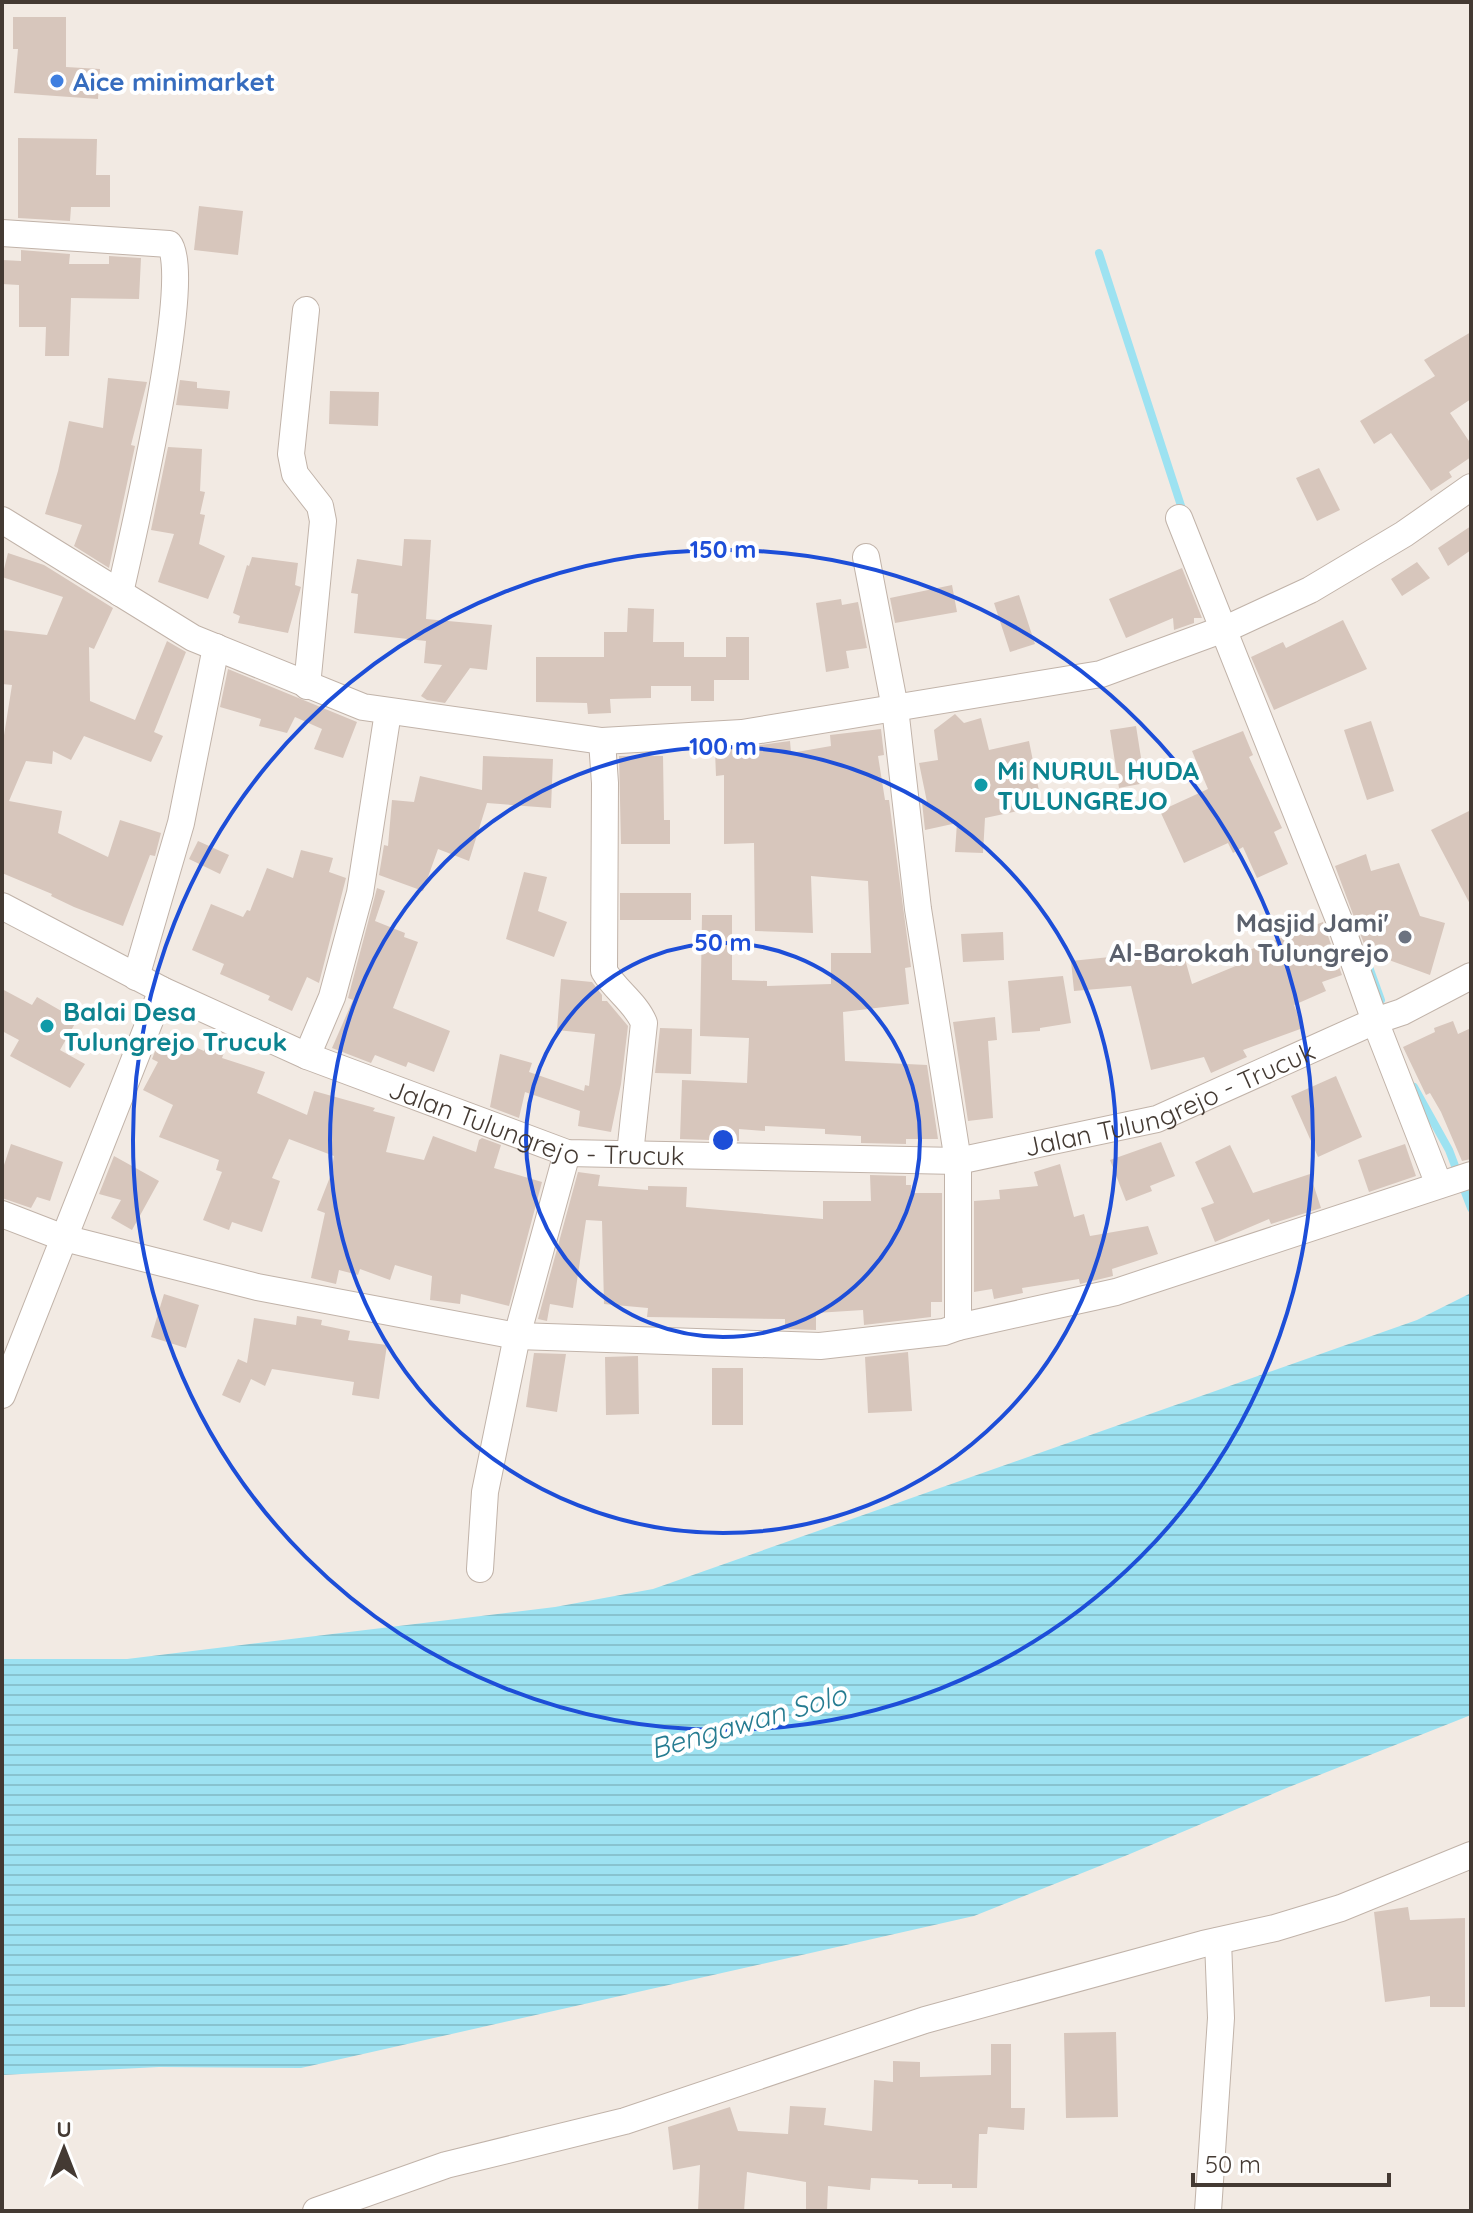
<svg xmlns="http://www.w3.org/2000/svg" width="1473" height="2213" viewBox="0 0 1473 2213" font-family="Quicksand,sans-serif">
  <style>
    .water { fill: url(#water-rules) }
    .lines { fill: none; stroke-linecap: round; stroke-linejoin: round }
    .stream { stroke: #9de2f1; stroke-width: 8 }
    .building { fill: #d7c6bc }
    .street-casing { stroke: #c1b3a9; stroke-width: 28 }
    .street { stroke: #fff; stroke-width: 26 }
    .ring { fill: none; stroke: #1d4ed8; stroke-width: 4 }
    .shop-dot { fill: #3f7fe0; stroke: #fff; stroke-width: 3 }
    .culture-dot { fill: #0f9aa8; stroke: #fff; stroke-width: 3 }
    .worship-dot { fill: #6b7280; stroke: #fff; stroke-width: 3 }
    .labels { text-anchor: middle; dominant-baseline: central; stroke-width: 8; stroke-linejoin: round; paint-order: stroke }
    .shop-label { font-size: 26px; font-weight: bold; fill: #366cbe; stroke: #fff; text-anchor: start }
    .culture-label { font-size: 26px; font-weight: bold; fill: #0d838f; stroke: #fff; text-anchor: start }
    .worship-label { font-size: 26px; font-weight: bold; fill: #5b616d; stroke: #fff; text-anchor: end }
    .street-label { font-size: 26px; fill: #443a33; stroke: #fff }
    .water-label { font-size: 28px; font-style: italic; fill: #267c91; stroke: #fff }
    .centre { fill: #1d4ed8; stroke: #fff; stroke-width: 4 }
    .ring-label { font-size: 24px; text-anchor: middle; font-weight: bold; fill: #1d4ed8; stroke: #fff; stroke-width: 8; stroke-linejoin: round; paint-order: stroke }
  </style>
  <defs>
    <pattern id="water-rules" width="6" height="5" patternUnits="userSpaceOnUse" patternTransform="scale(2)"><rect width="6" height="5" fill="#9de2f1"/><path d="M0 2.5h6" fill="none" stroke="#88c3cf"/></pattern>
  </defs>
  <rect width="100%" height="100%" fill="#f2eae3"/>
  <path class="water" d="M 1471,1293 L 1471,1715 L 1289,1787 L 1125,1856 L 974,1916 L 301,2068 L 159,2067 L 2,2075 L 2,1659 L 127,1659 L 555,1607 L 653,1589 L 1417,1320 Z"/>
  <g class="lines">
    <path class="stream" d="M 1099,253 L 1184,515
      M 1368,964 L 1381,1000
      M 1414,1087 L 1449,1150 L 1471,1208"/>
  </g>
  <path class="building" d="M 13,17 L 66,17 L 66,67 L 100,69 L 98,99 L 14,93 L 18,49 L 13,49 Z
    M 18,138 L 97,139 L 96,175 L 110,175 L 110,207 L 71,207 L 70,221 L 18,218 Z
    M 199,206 L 243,211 L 238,255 L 194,250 Z
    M 21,250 L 70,254 L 69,264 L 109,264 L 109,256 L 141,258 L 139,299 L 71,298 L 69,356 L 45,356 L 46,327 L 19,327 L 19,285 L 2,284 L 2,260 L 21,261 Z
    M 1471,332 L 1471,399 L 1450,413 L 1471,444 L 1471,457 L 1449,472 L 1452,477 L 1431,491 L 1391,433 L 1374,444 L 1360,421 L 1435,376 L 1424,360 Z
    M 108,378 L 147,382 L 131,445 L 135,446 L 109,568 L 74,546 L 82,525 L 45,514 L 58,471 L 69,421 L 103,428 Z
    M 180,380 L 197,382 L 197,388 L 230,391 L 228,409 L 176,405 Z
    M 330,391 L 379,392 L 378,426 L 329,424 Z
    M 168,447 L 202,449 L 200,491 L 205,492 L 200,514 L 205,515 L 199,544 L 225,556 L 208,599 L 158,582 L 174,534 L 151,530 Z
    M 1319,468 L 1340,510 L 1317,521 L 1296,478 Z
    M 1471,526 L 1471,550 L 1448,566 L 1438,548 Z
    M 404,539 L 431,540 L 426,619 L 492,625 L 487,670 L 470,668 L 445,703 L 427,700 L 421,696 L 442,665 L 424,663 L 426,641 L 354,633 L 358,594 L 351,593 L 357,559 L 402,566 Z
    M 8,553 L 44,565 L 113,608 L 94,649 L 89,647 L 90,701 L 135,720 L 167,641 L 186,652 L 154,732 L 163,736 L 151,762 L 84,736 L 71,760 L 53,751 L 52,764 L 26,761 L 9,801 L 62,811 L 58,833 L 108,857 L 120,820 L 161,833 L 155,856 L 150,855 L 123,926 L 74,907 L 51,896 L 52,894 L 2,873 L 2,748 L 12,685 L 2,684 L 2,630 L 47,635 L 63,597 L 2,577 Z
    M 252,557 L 298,563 L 295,585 L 301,587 L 288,633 L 238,623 L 240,616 L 233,613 L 247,565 L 249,566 Z
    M 1417,562 L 1430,578 L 1402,596 L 1391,579 Z
    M 1182,568 L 1202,618 L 1194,618 L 1194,623 L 1174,630 L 1173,618 L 1126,638 L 1109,599 Z
    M 952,585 L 957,612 L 895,623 L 890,598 Z
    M 1019,595 L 1035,644 L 1010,652 L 994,603 Z
    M 841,599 L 842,605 L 858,602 L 867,648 L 846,651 L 849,668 L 826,672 L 816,603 Z
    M 628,608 L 654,609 L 653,642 L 684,642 L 684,657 L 726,657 L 726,637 L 749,637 L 749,680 L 714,680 L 714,701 L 691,701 L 691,686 L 651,686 L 651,698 L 610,699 L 611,713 L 588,714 L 587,703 L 536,702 L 536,657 L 604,657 L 604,632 L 627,632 Z
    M 1343,620 L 1367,669 L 1274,710 L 1251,657 L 1283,642 L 1286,648 Z
    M 228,669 L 357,722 L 343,758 L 314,749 L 322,729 L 295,717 L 287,733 L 259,726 L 261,719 L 220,707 Z
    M 955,714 L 964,723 L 981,718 L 989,750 L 1029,741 L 1042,806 L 985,818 L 983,853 L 955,852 L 957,823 L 925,830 L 922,802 L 927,802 L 919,763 L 938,760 L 934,730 Z
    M 1371,721 L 1394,791 L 1367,800 L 1344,730 Z
    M 1136,726 L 1145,783 L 1119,788 L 1110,730 Z
    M 881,729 L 884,755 L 878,756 L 885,800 L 889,800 L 911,967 L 905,968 L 909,1004 L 843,1012 L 845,1061 L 927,1065 L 938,1139 L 906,1139 L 906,1144 L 861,1143 L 861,1136 L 825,1134 L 825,1129 L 765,1126 L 765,1131 L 739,1129 L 739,1141 L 680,1139 L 682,1080 L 747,1083 L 749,1038 L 700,1036 L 702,915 L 732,915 L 732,980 L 767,981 L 767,986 L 831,984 L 831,953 L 871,953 L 868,881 L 811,876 L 813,933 L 755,931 L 754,843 L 724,844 L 724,775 L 716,776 L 715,751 L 790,741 L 791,753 L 831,746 L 830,735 Z
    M 1243,731 L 1253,755 L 1249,757 L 1282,828 L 1274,832 L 1288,864 L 1257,878 L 1243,847 L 1233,853 L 1228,843 L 1184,863 L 1160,811 L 1208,789 L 1192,751 Z
    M 483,756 L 553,759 L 551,808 L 487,803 L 469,861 L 438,849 L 423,891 L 379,875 L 384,845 L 388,846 L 392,800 L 414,802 L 420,776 L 482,790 Z
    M 619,756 L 663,756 L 664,820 L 670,820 L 670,844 L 621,844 Z
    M 1471,810 L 1471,906 L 1431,830 Z
    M 198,841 L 229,855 L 220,874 L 189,859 Z
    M 301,850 L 333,858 L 329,872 L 346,878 L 319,983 L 307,977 L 292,1011 L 268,1000 L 270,996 L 220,974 L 224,964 L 192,950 L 211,904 L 243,917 L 247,910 L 250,911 L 267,868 L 293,878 Z
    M 1366,854 L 1371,871 L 1399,863 L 1420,916 L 1445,923 L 1430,975 L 1367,952 L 1335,866 Z
    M 524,872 L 547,877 L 538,911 L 567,922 L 554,957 L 506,939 Z
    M 377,888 L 385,891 L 375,921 L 405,933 L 404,937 L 418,942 L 393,1008 L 450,1031 L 434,1072 L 408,1062 L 406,1067 L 375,1055 L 371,1063 L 332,1048 L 353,1000 L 348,998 Z
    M 620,893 L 691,893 L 691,920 L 620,920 Z
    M 1323,922 L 1342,975 L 1322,982 L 1326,991 L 1294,1005 L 1303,1028 L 1243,1050 L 1247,1057 L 1211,1073 L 1204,1057 L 1151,1070 L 1131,986 L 1074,991 L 1071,961 L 1110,957 L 1110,965 L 1150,955 L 1153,966 L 1185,959 L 1192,984 L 1248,961 L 1244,952 Z
    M 1003,932 L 1004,960 L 963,962 L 961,934 Z
    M 1063,976 L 1071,1023 L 1040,1028 L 1040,1031 L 1012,1033 L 1008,981 Z
    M 561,979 L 592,982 L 602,995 L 602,1001 L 607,1001 L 628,1026 L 621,1084 L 611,1132 L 578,1126 L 580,1111 L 525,1092 L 519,1118 L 490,1107 L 500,1054 L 532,1063 L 529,1072 L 584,1091 L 585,1085 L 589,1086 L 595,1034 L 557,1030 Z
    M 2,989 L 32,1005 L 37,997 L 77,1020 L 60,1050 L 85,1064 L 70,1088 L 10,1056 L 19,1040 L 2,1031 Z
    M 995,1017 L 997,1040 L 988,1041 L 993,1118 L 968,1121 L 953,1022 Z
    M 1453,1021 L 1458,1034 L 1471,1028 L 1471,1159 L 1462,1161 L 1441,1112 L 1430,1093 L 1426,1095 L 1403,1047 L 1435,1032 L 1434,1028 Z
    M 660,1028 L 692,1029 L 691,1074 L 655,1073 Z
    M 162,1033 L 204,1051 L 208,1040 L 226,1047 L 222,1058 L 265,1072 L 257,1093 L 307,1115 L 314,1091 L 375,1108 L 373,1111 L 395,1117 L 386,1152 L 424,1160 L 433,1136 L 476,1152 L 479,1140 L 482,1138 L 501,1145 L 494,1168 L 542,1182 L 509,1306 L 461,1294 L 460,1304 L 430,1300 L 432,1276 L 395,1265 L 390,1280 L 360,1269 L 358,1275 L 339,1270 L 336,1284 L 311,1278 L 325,1213 L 317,1210 L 330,1177 L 334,1156 L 289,1139 L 272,1178 L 280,1181 L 262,1232 L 232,1222 L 229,1230 L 203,1220 L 222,1172 L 216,1170 L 219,1160 L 159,1137 L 173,1105 L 143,1090 L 158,1062 L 152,1059 Z
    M 1336,1076 L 1362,1137 L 1318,1157 L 1291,1096 Z
    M 1161,1142 L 1175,1176 L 1150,1186 L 1152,1191 L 1126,1201 L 1110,1160 Z
    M 11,1144 L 63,1162 L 50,1201 L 37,1197 L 31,1208 L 2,1198 L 2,1171 Z
    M 1405,1144 L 1416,1176 L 1369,1192 L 1358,1160 Z
    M 1230,1145 L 1253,1193 L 1310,1174 L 1321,1208 L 1271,1224 L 1269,1219 L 1215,1242 L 1201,1208 L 1214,1203 L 1195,1162 Z
    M 114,1156 L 159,1181 L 132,1230 L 111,1218 L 121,1200 L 99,1194 Z
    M 1060,1164 L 1074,1217 L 1084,1214 L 1090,1236 L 1148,1226 L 1158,1254 L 1112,1269 L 1113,1276 L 1080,1284 L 1079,1279 L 1022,1288 L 1023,1293 L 994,1299 L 992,1289 L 974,1292 L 974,1201 L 1000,1199 L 999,1190 L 1038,1186 L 1034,1172 Z
    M 578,1172 L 600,1175 L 598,1186 L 648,1190 L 648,1186 L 687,1187 L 686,1207 L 823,1219 L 823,1201 L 871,1201 L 870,1175 L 906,1176 L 906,1185 L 911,1185 L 911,1193 L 942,1193 L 942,1302 L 931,1302 L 931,1317 L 864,1325 L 863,1310 L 816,1313 L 816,1330 L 785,1329 L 785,1319 L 647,1317 L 648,1308 L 604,1304 L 602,1221 L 586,1220 L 573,1308 L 550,1304 L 547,1321 L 538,1319 Z
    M 164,1294 L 199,1305 L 186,1348 L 151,1337 Z
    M 297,1316 L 322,1320 L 321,1325 L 350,1331 L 348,1340 L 387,1345 L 379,1399 L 352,1395 L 354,1382 L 272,1369 L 265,1386 L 251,1379 L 240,1403 L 222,1395 L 238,1359 L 247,1363 L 254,1318 L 296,1325 Z
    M 908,1352 L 912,1411 L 868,1413 L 865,1357 Z
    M 534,1353 L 566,1354 L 557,1412 L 526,1407 Z
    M 638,1356 L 639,1414 L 606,1415 L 605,1357 Z
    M 712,1368 L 743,1368 L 743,1425 L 712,1425 Z
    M 1408,1907 L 1410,1920 L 1465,1918 L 1465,2007 L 1430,2007 L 1430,1996 L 1385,2002 L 1374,1912 Z
    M 1116,2032 L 1118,2117 L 1066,2118 L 1064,2033 Z
    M 991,2044 L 1011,2044 L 1011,2108 L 1025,2108 L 1024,2130 L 988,2127 L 987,2134 L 979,2134 L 977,2188 L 952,2188 L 952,2184 L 918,2184 L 918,2180 L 871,2178 L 870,2190 L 828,2186 L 827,2211 L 806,2211 L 806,2182 L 747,2172 L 744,2211 L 698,2211 L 700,2165 L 673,2170 L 668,2127 L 730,2107 L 738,2131 L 788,2134 L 790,2106 L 826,2108 L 824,2125 L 872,2131 L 874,2080 L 893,2082 L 893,2061 L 920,2062 L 920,2077 L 991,2075 Z"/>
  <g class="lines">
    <defs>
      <g id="street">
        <path d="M 2,233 L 169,244 C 195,274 131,543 120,593"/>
        <path d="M 306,310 L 291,454 L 295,474 L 320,506 L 323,521 L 307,686"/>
        <path d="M 1179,518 L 1339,920 L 1375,1021 L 1439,1185"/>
        <path d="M 2,520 L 193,638 L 363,707 L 602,741 L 742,733 L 1101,674 L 1232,626 L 1310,590 L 1404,534 L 1471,487"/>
        <path d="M 602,741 L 605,783 L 604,971 C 615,990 636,1003 644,1023 L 630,1154"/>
        <path id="s1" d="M 2,906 L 162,990 L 307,1056 L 567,1153 L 958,1161 L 1157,1119 L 1375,1021 L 1402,1012 L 1471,976"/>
        <path d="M 136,977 L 181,823 L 216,647"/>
        <path d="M 307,1056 L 332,997 L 360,893 L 388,712"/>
        <path d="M 2,1214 L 64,1238 L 257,1287 L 517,1336 L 820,1346 L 944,1332 L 958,1327 L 958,1161 L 918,909 L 895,708 L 866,557"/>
        <path d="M 958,1327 L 1116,1292 L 1471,1175"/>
        <path d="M 2,1395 L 162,990"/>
        <path d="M 480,1569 L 485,1492 L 517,1336 L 567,1153"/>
        <path d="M 316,2211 L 446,2165 L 625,2121 L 925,2020 L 1203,1944 L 1275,1928 L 1341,1908 L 1471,1855"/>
        <path d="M 1208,2211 L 1221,2018 L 1218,1941"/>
      </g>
    </defs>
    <use href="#street" class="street-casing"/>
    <use href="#street" class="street"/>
  </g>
  <g class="ring">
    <circle cx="723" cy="1140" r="197"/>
    <circle cx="723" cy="1140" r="393"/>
    <circle cx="723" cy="1140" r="590"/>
  </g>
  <circle class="shop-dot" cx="57" cy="81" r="8"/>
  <g class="culture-dot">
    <circle cx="981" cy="785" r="8"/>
    <circle cx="47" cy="1026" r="8"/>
  </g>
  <circle class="worship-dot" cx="1405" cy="937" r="8"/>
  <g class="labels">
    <g class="shop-label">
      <text x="73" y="81">Aice minimarket</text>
    </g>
    <g class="culture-label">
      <text x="997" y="770">Mi NURUL HUDA<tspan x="997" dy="30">TULUNGREJO</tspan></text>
      <text x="63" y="1011">Balai Desa<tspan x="63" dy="30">Tulungrejo Trucuk</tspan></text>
    </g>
    <g class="worship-label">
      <text x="1389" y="922">Masjid Jami'<tspan x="1389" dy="30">Al-Barokah Tulungrejo</tspan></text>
    </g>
    <g class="street-label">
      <text stroke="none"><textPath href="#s1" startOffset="1230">Jalan Tulungrejo - Trucuk</textPath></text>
      <text stroke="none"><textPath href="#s1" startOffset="582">Jalan Tulungrejo - Trucuk</textPath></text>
    </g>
    <g class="water-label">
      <text transform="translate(748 1721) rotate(-16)">Bengawan Solo</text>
    </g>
  </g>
  <circle cx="723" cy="1140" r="12" class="centre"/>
  <g class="ring-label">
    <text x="723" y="558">150 m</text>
    <text x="723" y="755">100 m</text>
    <text x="723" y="951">50 m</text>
  </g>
  <rect width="1473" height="2213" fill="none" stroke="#443a33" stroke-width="8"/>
  <g transform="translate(64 2149)" stroke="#ffffff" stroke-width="6" paint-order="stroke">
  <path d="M0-6L14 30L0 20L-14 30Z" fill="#443a33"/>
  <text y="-12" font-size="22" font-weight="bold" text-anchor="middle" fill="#443a33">U</text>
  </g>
  <path d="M1193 2173v12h196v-12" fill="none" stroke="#443a33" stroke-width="4"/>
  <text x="1205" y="2173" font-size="24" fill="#443a33" stroke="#ffffff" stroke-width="6" paint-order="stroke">50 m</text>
</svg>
